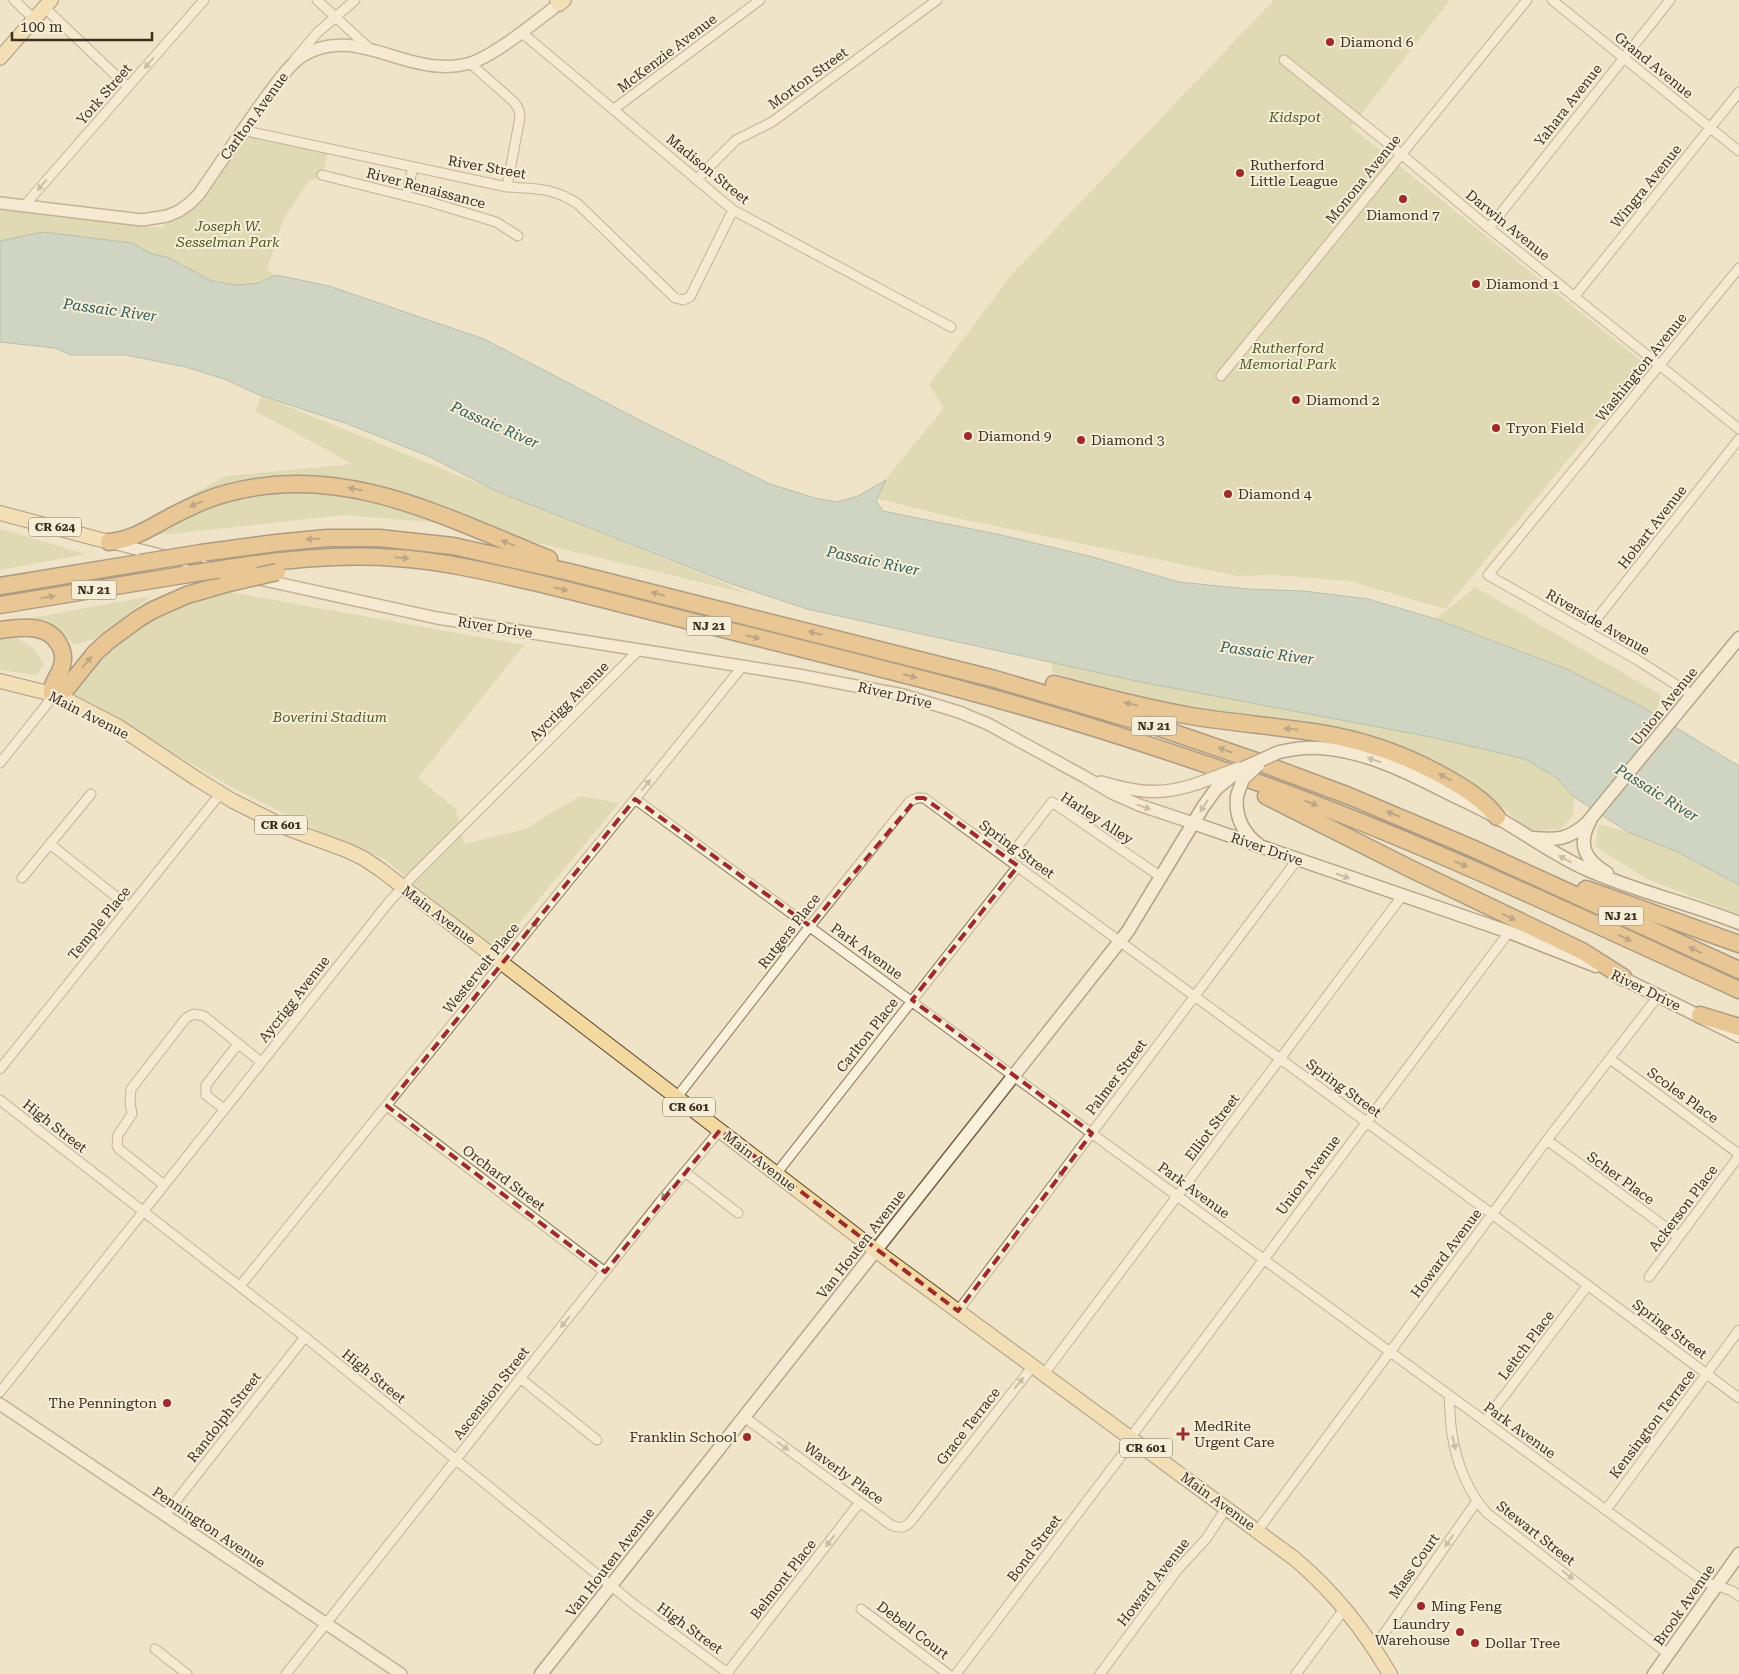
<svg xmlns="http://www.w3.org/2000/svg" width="1739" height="1674" viewBox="0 0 1739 1674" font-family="'Roboto Serif',serif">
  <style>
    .green { fill: #c9cf9b }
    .water { fill: #a9c4bc; stroke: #6f938a }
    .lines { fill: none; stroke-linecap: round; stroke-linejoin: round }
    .minor-casing { stroke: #8d765c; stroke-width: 11 }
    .tertiary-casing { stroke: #8d765c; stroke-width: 14 }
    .secondary-casing { stroke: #6f573f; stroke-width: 15 }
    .primary-casing { stroke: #5b4430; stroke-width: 16 }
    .motorway-casing { stroke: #5b4430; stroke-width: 19 }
    .minor { stroke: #faf1dc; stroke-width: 9 }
    .tertiary { stroke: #faf1dc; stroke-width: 11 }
    .secondary { stroke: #faf1dc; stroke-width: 12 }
    .primary { stroke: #f3d9a0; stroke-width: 14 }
    .motorway { stroke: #e0a458; stroke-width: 16 }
    .tertiary-bridge-casing { stroke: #8d765c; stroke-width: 14; stroke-linecap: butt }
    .secondary-bridge-casing { stroke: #6f573f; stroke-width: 15; stroke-linecap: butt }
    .motorway-bridge-casing { stroke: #5b4430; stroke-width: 19; stroke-linecap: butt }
    .tertiary-bridge { stroke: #faf1dc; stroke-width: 11 }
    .secondary-bridge { stroke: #faf1dc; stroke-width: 12 }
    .motorway-bridge { stroke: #e0a458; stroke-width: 16 }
    .oneway { fill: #9c907e }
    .oneway2 { fill: #7e5d36 }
    .marked { fill: none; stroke: #9e2a2b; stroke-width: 4; stroke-dasharray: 10 6; stroke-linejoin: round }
    .poi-dot { fill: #9e2a2b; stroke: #f7eed8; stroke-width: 2 }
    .labels { text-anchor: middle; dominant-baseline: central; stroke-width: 4; stroke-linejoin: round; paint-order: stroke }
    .shield { fill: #f7eed8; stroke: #756857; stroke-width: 1 }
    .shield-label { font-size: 12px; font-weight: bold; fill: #3d2e20 }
    .poi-label { font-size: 14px; fill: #3d2e20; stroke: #f7eed8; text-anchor: start }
    .street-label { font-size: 14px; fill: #3d2e20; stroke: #f7eed8 }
    .park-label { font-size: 14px; font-style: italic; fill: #4d5a26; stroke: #f7eed8 }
    .water-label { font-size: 15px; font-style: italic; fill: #2f5d5a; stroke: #f7eed8 }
  </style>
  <rect width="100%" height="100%" fill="#f0e4c8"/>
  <path class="green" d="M 1274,0 L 1450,0 L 1351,127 L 1646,365 L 1445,609 L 1349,581 L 1275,575 L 1238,576 L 947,516 L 871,497 L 944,408 L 929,385 L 1012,274 Z
    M 242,130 L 329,150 L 322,175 L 308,182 L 284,218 L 267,270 L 276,275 L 259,283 L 237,285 L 212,281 L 167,257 L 152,254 L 132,243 L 0,241 L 0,207 L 27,209 L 66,217 L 150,227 L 163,227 L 167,216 L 190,203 Z
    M 262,396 L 707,576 L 749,594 L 464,525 L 344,515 L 172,534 L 118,535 L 226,476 L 353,464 L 255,411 Z
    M 0,529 L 86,554 L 0,570 Z
    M 1475,587 L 1661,695 L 1656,715 C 1588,674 1511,647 1436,619 Z
    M 224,591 L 524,645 L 418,778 L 456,809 L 464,844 L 525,829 L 580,796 L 619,803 L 496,951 L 383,858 L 341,842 L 233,788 L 71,694 L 96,657 L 162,609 Z
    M 152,596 L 96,638 L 75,645 L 55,628 L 25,619 Z
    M 15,637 L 35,649 L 44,665 L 37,675 L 0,670 L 0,639 Z
    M 1053,662 L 1141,682 L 1436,738 L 1525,759 L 1557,778 L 1574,797 L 1573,815 L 1561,829 L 1527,831 L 1505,809 L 1465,781 L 1407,750 L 1114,694 L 1052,672 Z
    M 1599,824 L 1628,832 L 1678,852 L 1739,885 L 1739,915 L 1647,879 L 1595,846 Z"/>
  <path class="water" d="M 43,232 L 132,243 L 152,254 L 167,257 L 212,281 L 237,285 L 259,283 L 276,275 L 329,286 L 484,339 L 651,426 L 770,484 L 815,498 L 837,502 L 858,496 L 886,480 L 876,501 L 883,511 L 1001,535 L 1089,556 L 1179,582 L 1248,589 L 1304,591 L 1368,599 L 1436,619 L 1569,670 L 1639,705 L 1739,766 L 1739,885 L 1678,852 L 1628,832 L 1574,797 L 1557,778 L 1525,759 L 1436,738 L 1141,682 L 807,609 L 729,583 L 496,491 L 428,456 L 348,424 L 262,396 L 224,379 L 186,367 L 126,355 L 71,355 L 55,348 L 0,342 L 0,241 Z"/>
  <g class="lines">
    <defs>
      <path id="minor" d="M 14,0 L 34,19
        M 317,0 L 370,49
        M 1552,0 L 1739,151
        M 44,7 L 128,87
        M 521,32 L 733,210 L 951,327
        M 295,59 L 317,33 L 355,0
        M 1284,60 L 1401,154 L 1489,228 L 1739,429
        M 470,63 L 514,102 L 519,110 L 520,117 L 507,187
        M 614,109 L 760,0
        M 242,130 L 507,187 C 536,189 552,187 578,204 L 675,298 L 683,300 L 690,297 L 733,210
        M 322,175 L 430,202 L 496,222 L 518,236
        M 697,179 L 736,140 L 772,122 L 937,0
        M 406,196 L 413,167
        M 24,206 L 204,0
        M 1489,228 L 1670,0
        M 1574,297 L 1739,92
        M 1221,376 L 1527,0
        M 1587,631 L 1739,439
        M 1692,695 L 1639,661 L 1488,575 L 1739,268
        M 0,763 L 47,704 L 52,694
        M 635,799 L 1703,1581 L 1732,1591 L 1739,1596
        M 50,844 L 129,907
        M 1008,859 L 1052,802 L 1161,877
        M 22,878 L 91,794
        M 1610,1059 L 1739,1154
        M 0,1069 L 220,794
        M 677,1097 L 810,926 L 910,801 L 917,798 L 924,798 L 1492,1214 L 1739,1398
        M 0,1100 L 305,1337 L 636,1606 L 729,1674
        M 387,1106 L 605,1272
        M 224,1109 L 206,1095 L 206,1085 L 238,1044
        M 1547,1140 L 1679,1237
        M 685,1172 L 738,1213
        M 776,1174 L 1018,866
        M 164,1185 L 119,1149 L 117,1146 L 118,1135 L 132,1114 L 130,1103 L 131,1089 L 186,1018 L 194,1014 L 204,1016 L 261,1062
        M 1649,1277 L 1739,1156
        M 240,1286 L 742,667
        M 958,1311 L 1297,860
        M 1044,1374 L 1402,896
        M 520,1378 L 597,1440
        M 0,1392 L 389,902 L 413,876 L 639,650
        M 1449,1395 C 1450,1408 1450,1422 1452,1434 C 1456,1461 1468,1493 1487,1513 L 1668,1654
        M 744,1417 L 891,1525 C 901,1529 905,1528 912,1520 L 1033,1366
        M 1485,1421 L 1588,1285
        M 1606,1510 L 1739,1330
        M 165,1515 L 305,1337
        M 1258,1530 L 1547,1140 L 1659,995
        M 861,1609 L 948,1674
        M 1374,1648 L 1477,1501
        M 155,1649 L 187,1674
        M 727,1673 L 860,1502
        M 286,1674 L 660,1202 L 720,1130
        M 956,1674 L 1125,1451 L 1131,1437 L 1509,932
        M 1100,1674 L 1178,1569 L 1206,1539 L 1227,1507
        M 1296,1674 L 1345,1608"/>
      <path id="tertiary" d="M 0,203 L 142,220 L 167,216 L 179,211 L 190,203 L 199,194 C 221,162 243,129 266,97 C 277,83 287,67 301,57 C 345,27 392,63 437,66 C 447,67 458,66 467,64 C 493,58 537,20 559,4
        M 113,543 L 211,568
        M 259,579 L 437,618 L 798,675 L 903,695 L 959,712 L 988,724 L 1085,777 L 1112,793 L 1139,805 L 1193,823
        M 1101,782 C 1138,793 1162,796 1199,783
        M 0,1404 L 401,1674"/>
      <path id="secondary" d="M 1279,752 C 1293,749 1306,747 1320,748 C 1367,751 1411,774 1452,795 C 1467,802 1482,809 1496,817 C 1527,834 1555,856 1588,870 C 1637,892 1689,903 1739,923
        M 1237,796 C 1235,816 1242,832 1258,844
        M 1590,821 C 1577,845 1585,860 1607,873
        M 1193,823 L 1509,932 L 1596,966
        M 1533,838 C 1557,840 1568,840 1587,823 L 1739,638
        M 1614,974 L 1739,1036
        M 541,1674 L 1128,931 L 1203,807 L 1216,789
        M 1654,1674 L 1739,1554"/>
      <path id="primary" d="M 557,0 L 559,4 L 564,0
        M 0,58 L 51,0
        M 0,513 L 109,542
        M 0,681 L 52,694 L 67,700 L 119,727 L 197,779 L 233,801 L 289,829 L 346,850 L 363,858 L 381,870 L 887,1259 L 1295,1559 C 1335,1593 1363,1629 1390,1674"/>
      <path id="motorway" d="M 109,542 C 133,540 151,527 172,516 C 190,507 208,498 228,493 C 344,462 444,517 549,559
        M 201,553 L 276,543 L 327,538 L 379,538 L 453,546 L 569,572 L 995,679 L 1157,727 L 1253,760 L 1349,796 L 1472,848 L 1739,970
        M 249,565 C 298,558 347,554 397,558 C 442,561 485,571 529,581 C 593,596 656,613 719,628 C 798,648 877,667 956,688 C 1054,714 1152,745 1248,779 C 1416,839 1577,916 1739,990
        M 0,586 L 140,563
        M 0,605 L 189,574
        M 0,630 C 21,627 49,623 60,646 C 63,651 64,659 62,665 C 60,676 51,682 52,694 L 67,688 L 95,653 L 108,641 L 138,619 L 153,610 L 187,595 L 225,584
        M 1054,684 C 1099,696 1145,708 1191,716 C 1233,723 1276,726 1319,733 C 1363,740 1408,756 1447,778 C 1466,789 1484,800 1497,817
        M 1266,796 L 1411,869 L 1582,951 L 1623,977
        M 1586,889 L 1739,944
        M 1700,1015 L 1739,1027"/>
    </defs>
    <use href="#minor" class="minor-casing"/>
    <use href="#tertiary" class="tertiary-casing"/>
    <use href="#secondary" class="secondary-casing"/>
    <use href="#primary" class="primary-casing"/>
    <use href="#motorway" class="motorway-casing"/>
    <use href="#minor" class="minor"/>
    <use href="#tertiary" class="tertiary"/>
    <use href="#secondary" class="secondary"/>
    <use href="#primary" class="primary"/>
    <use href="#motorway" class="motorway"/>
    <defs>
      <path id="tertiary-bridge" d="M 1199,783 L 1239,768"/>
      <path id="secondary-bridge" d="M 1216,789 L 1239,770 L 1279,752
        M 1237,796 L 1243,779 L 1258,765"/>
      <path id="motorway-bridge" d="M 140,563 L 201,553
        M 189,574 L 249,565
        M 225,584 L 277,572"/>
    </defs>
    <use href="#tertiary-bridge" class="tertiary-bridge-casing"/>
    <use href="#secondary-bridge" class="secondary-bridge-casing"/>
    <use href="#motorway-bridge" class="motorway-bridge-casing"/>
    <use href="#tertiary-bridge" class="tertiary-bridge"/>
    <use href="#secondary-bridge" class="secondary-bridge"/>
    <use href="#motorway-bridge" class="motorway-bridge"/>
  </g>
  <defs><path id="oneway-solid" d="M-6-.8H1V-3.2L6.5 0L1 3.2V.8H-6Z" transform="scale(1.25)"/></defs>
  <g class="oneway">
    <use href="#oneway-solid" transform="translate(149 63) rotate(131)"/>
    <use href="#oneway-solid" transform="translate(42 185) rotate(131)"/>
    <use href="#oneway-solid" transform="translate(1374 760) rotate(-162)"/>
    <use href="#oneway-solid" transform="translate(646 785) rotate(-51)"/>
    <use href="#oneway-solid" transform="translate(1204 806) rotate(123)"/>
    <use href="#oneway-solid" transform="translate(1144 807) rotate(19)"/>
    <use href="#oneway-solid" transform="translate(1565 859) rotate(-151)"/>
    <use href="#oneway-solid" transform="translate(1343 876) rotate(19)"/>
    <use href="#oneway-solid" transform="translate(533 926) rotate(-51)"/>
    <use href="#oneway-solid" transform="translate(1063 1172) rotate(127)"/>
    <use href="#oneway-solid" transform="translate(666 1194) rotate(130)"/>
    <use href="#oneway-solid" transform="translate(565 1322) rotate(129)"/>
    <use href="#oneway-solid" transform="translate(1019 1383) rotate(-51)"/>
    <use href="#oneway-solid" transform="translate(1454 1443) rotate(77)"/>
    <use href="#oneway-solid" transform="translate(783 1446) rotate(36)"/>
    <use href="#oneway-solid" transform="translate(830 1541) rotate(128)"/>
    <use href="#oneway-solid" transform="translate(1449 1541) rotate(125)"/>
    <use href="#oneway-solid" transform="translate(1568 1575) rotate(38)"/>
  </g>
  <g class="oneway2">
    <use href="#oneway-solid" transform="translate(355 489) rotate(-169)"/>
    <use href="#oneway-solid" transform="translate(196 504) rotate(157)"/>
    <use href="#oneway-solid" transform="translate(313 539) rotate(176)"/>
    <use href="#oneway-solid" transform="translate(508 543) rotate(-158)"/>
    <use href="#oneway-solid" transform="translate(402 558) rotate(5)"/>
    <use href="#oneway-solid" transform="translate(561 589) rotate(13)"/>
    <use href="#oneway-solid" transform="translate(658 594) rotate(-166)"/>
    <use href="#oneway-solid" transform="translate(48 597) rotate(-9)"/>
    <use href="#oneway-solid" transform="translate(815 633) rotate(-166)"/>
    <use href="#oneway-solid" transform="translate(753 637) rotate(14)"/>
    <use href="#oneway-solid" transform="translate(87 662) rotate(-49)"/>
    <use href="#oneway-solid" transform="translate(910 676) rotate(14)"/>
    <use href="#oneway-solid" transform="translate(1131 704) rotate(-167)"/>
    <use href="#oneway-solid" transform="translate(1291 729) rotate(-174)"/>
    <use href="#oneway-solid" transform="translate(1225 750) rotate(-161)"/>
    <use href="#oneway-solid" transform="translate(1445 777) rotate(-151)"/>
    <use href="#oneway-solid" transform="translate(1311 803) rotate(21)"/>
    <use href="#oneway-solid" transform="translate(1393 814) rotate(-157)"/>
    <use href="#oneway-solid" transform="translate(1461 864) rotate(23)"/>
    <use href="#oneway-solid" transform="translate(1509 917) rotate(26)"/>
    <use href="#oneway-solid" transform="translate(1625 938) rotate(25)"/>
    <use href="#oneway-solid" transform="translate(1695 950) rotate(-155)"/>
  </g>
  <path d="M0 0H1739V1674H0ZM 917,798 L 924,798 L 1018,866 L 912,1000 L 1092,1133 L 958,1311 L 720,1130 L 605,1272 L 387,1106 L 635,799 L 810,926 Z" fill="#f0e4c8" fill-opacity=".55" fill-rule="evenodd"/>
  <path class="marked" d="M 917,798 L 924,798 L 1018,866 L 912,1000 L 1092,1133 L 958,1311 L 720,1130 L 605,1272 L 387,1106 L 635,799 L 810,926 Z"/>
  <g class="poi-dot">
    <circle cx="1330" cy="42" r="5"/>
    <circle cx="1240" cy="173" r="5"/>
    <circle cx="1403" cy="199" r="5"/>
    <circle cx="1476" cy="284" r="5"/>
    <circle cx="1296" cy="400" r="5"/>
    <circle cx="1496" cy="428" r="5"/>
    <circle cx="968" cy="436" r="5"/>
    <circle cx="1081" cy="440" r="5"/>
    <circle cx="1228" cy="494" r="5"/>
    <circle cx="167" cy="1403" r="5"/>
    <path d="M1180.5 1426.5h5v5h5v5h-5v5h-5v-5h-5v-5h5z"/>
    <circle cx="747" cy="1437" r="5"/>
    <circle cx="1421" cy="1606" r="5"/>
    <circle cx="1460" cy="1632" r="5"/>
    <circle cx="1475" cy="1643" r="5"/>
  </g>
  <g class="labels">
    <g class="shield">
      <rect x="29" y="517.5" width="52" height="19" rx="4"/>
      <rect x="71.5" y="580.5" width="45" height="19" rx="4"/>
      <rect x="686.5" y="616.5" width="45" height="19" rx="4"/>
      <rect x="1131.5" y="716.5" width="45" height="19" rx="4"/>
      <rect x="255" y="815.5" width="52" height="19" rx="4"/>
      <rect x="1598.5" y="906.5" width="45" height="19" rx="4"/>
      <rect x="663" y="1097.5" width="52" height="19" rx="4"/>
      <rect x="1120" y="1438.5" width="52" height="19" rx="4"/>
    </g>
    <g class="shield-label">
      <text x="55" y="527">CR 624</text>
      <text x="94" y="590">NJ 21</text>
      <text x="709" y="626">NJ 21</text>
      <text x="1154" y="726">NJ 21</text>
      <text x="281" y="825">CR 601</text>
      <text x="1621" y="916">NJ 21</text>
      <text x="689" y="1107">CR 601</text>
      <text x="1146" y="1448">CR 601</text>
    </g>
    <g class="poi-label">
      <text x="1340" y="42">Diamond 6</text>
      <text x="1250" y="165">Rutherford<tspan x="1250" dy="16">Little League</tspan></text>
      <text x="1403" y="215" text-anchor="middle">Diamond 7</text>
      <text x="1486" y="284">Diamond 1</text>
      <text x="1306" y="400">Diamond 2</text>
      <text x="1506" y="428">Tryon Field</text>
      <text x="978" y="436">Diamond 9</text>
      <text x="1091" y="440">Diamond 3</text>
      <text x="1238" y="494">Diamond 4</text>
      <text x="157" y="1403" text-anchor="end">The Pennington</text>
      <text x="1194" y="1426">MedRite<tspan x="1194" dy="16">Urgent Care</tspan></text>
      <text x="737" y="1437" text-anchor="end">Franklin School</text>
      <text x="1431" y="1606">Ming Feng</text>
      <text x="1450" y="1624" text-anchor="end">Laundry<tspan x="1450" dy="16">Warehouse</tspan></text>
      <text x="1485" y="1643">Dollar Tree</text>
    </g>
    <g class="street-label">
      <text transform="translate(667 53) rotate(-37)">McKenzie Avenue</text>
      <text transform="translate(1654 65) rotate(39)">Grand Avenue</text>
      <text transform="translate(808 78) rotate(-36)">Morton Street</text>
      <text transform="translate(104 94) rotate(-49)">York Street</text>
      <text transform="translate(1568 105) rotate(-52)">Yahara Avenue</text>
      <text transform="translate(254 116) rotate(-54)">Carlton Avenue</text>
      <text transform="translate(487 167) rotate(10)">River Street</text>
      <text transform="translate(708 169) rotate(39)">Madison Street</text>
      <text transform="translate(1363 179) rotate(-51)">Monona Avenue</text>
      <text transform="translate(1646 186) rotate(-51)">Wingra Avenue</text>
      <text transform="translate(426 188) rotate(15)">River Renaissance</text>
      <text transform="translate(1508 225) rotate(39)">Darwin Avenue</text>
      <text transform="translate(1641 367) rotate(-51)">Washington Avenue</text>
      <text transform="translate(1652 527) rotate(-52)">Hobart Avenue</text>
      <text transform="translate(1598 622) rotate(30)">Riverside Avenue</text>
      <text transform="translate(495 627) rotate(9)">River Drive</text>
      <text transform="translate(895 695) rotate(13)">River Drive</text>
      <text transform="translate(569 701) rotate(-45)">Aycrigg Avenue</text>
      <text transform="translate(1664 706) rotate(-51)">Union Avenue</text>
      <text transform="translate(89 715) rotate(27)">Main Avenue</text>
      <text transform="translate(1097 818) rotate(33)">Harley Alley</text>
      <text transform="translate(1017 849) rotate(36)">Spring Street</text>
      <text transform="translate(1267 849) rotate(19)">River Drive</text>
      <text transform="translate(439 915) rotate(37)">Main Avenue</text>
      <text transform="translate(99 923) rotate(-51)">Temple Place</text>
      <text transform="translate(789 931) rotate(-52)">Rutgers Place</text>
      <text transform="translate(867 951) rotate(36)">Park Avenue</text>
      <text transform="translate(481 968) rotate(-51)">Westervelt Place</text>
      <text transform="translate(1646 990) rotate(26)">River Drive</text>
      <text transform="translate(294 999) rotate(-52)">Aycrigg Avenue</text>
      <text transform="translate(867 1035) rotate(-52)">Carlton Place</text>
      <text transform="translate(1116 1077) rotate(-53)">Palmer Street</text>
      <text transform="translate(1344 1088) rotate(36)">Spring Street</text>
      <text transform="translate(1683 1095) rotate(36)">Scoles Place</text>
      <text transform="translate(55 1126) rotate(38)">High Street</text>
      <text transform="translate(1212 1127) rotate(-53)">Elliot Street</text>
      <text transform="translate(760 1161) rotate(38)">Main Avenue</text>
      <text transform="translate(1308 1175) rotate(-53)">Union Avenue</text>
      <text transform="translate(504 1178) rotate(37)">Orchard Street</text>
      <text transform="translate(1621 1178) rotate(36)">Scher Place</text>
      <text transform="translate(1194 1190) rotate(36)">Park Avenue</text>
      <text transform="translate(1683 1208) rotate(-53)">Ackerson Place</text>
      <text transform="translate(861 1244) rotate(-52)">Van Houten Avenue</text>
      <text transform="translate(1446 1253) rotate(-53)">Howard Avenue</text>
      <text transform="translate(1670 1329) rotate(37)">Spring Street</text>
      <text transform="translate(1526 1345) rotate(-53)">Leitch Place</text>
      <text transform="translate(374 1376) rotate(39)">High Street</text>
      <text transform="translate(491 1393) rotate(-52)">Ascension Street</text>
      <text transform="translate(224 1417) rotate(-52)">Randolph Street</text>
      <text transform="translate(1652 1424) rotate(-53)">Kensington Terrace</text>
      <text transform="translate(968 1426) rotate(-52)">Grace Terrace</text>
      <text transform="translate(1520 1430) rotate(36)">Park Avenue</text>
      <text transform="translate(844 1473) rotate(36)">Waverly Place</text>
      <text transform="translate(1218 1501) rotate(36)">Main Avenue</text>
      <text transform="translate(209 1527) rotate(34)">Pennington Avenue</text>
      <text transform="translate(1536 1533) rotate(38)">Stewart Street</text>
      <text transform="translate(1034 1548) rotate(-53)">Bond Street</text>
      <text transform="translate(610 1562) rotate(-52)">Van Houten Avenue</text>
      <text transform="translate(1414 1566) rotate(-55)">Mass Court</text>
      <text transform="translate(783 1579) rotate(-52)">Belmont Place</text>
      <text transform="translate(1153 1582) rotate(-52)">Howard Avenue</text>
      <text transform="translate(1684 1605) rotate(-55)">Brook Avenue</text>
      <text transform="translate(690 1628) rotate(36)">High Street</text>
      <text transform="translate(913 1630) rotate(37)">Debell Court</text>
    </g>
    <g class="park-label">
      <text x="1295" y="117">Kidspot</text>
      <text x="228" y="226">Joseph W.<tspan x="228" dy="16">Sesselman Park</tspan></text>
      <text x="1288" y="348">Rutherford<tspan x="1288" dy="16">Memorial Park</tspan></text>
      <text x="330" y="717">Boverini Stadium</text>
    </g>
    <g class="water-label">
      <text transform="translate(110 310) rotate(8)">Passaic River</text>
      <text transform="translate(495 425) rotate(24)">Passaic River</text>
      <text transform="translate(873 561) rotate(12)">Passaic River</text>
      <text transform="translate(1267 653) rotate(8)">Passaic River</text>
      <text transform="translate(1657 793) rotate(32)">Passaic River</text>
    </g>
  </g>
  <path d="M12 32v8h140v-8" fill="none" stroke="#3d2e20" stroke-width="2.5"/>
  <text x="20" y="32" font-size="15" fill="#3d2e20" stroke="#f7eed8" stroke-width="4" paint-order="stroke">100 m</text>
</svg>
